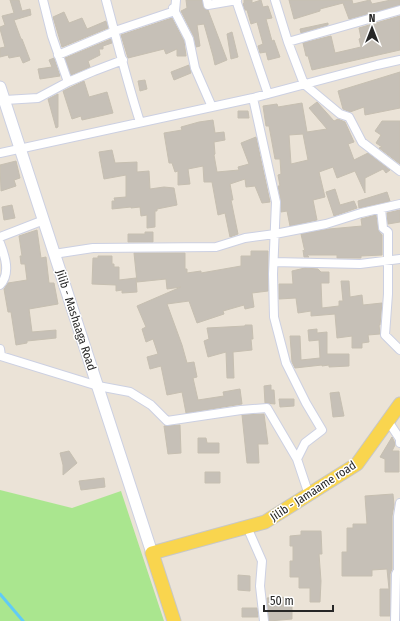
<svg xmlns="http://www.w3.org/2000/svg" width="400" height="621" viewBox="0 0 400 621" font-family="'Fira Sans Condensed',sans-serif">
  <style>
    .green { fill: #aae68f }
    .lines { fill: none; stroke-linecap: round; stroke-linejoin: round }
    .stream { stroke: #61cbf6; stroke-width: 3 }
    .building { fill: #c6c0b7; stroke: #c6bfb1; fill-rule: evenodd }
    .minor-casing { stroke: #ccd0e2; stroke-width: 10 }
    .secondary-casing { stroke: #ccd0e2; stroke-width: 13 }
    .primary-casing { stroke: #c7c7c7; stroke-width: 15 }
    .minor { stroke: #fff; stroke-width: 8 }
    .secondary { stroke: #fff; stroke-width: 11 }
    .primary { stroke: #f9d54e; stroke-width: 13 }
    .labels { text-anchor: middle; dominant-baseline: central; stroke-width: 3; stroke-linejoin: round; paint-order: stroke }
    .street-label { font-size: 12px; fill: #272727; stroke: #fff }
  </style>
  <rect width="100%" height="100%" fill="#ebe3d7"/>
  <path class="green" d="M 0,490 L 72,508 L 121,491 L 164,621 L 0,621 Z"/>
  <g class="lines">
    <path class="stream" d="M 0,594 L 23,621"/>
  </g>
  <path class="building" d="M 10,0 L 19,0 L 22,11 L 30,9 L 31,15 L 14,20 L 21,39 L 22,39 L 30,60 L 23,63 L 20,56 L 9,58 L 8,55 L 0,57 L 0,48 L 5,47 L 0,29 L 0,27 L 5,25 L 2,16 L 14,13 Z
    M 186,0 L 202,0 L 204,8 L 208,10 L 227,60 L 215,65 L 213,56 L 214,56 L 213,56 L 204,24 L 197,25 L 200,46 L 196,47 L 194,37 L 181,11 L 187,8 Z
    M 244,0 L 252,0 L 252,3 L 261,0 L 263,7 L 268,6 L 272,18 L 266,19 L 272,41 L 274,40 L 280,57 L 268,60 L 266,52 L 260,53 L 258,46 L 263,44 L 257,22 L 251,24 L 247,10 L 245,10 L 243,4 L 244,3 Z
    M 289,0 L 352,0 L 353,4 L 370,0 L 372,4 L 391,0 L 400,0 L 400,5 L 349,19 L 343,3 L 320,9 L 320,11 L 294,19 Z
    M 64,12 L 69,23 L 82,18 L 87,29 L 106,21 L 108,28 L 62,47 L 53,17 Z
    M 400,16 L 400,50 L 312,70 L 308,56 L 306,56 L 303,43 L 331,36 L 335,53 L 361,47 L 359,39 L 361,38 L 359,28 Z
    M 172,18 L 184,41 L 186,56 L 177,56 L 177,49 L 166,54 L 164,49 L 128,58 L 121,35 Z
    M 328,23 L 328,25 L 301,33 L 300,29 Z
    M 232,32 L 238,57 L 231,59 L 227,34 Z
    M 111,39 L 112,43 L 103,46 L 103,49 L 99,49 L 100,55 L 88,61 L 90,67 L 71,75 L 65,58 Z
    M 54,58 L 60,76 L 40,79 L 38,69 L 52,67 L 49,60 Z
    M 189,65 L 191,73 L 174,80 L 171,72 Z
    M 400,72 L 400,108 L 365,115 L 364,107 L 350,112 L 343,109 L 338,91 Z
    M 145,80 L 147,89 L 140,91 L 138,81 Z
    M 84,81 L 89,97 L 107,92 L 113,113 L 82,120 L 81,116 L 72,119 L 63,91 Z
    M 58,94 L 58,127 L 56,128 L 48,99 Z
    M 317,102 L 334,121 L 338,119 L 345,122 L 354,142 L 348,144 L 354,160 L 368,153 L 390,170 L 386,173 L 383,169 L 365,178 L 365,193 L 355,171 L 337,178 L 333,167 L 319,172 L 325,197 L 313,200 L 317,220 L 290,226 L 287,211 L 281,212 L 281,201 L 278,186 L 280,186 L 278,175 L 281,174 L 280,159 L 275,159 L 269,126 L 266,126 L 263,106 L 277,104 L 278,107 L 302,103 L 307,132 L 327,129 L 309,108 ZM 303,134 L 308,160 L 291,164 L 289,135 Z
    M 238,111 L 248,111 L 249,118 L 238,118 Z
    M 213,120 L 215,133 L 224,132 L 225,140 L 214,142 L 215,154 L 214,155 L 217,172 L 239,170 L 238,167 L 249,164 L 241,143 L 256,137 L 270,202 L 262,203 L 255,186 L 246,187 L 245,179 L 230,184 L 233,200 L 231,200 L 238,234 L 230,237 L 225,213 L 218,215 L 212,182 L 204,182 L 203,166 L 188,169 L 190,184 L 178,185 L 178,171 L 175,172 L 172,163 L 169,163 L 164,133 L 182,130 L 181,127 L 199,122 Z
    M 382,121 L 400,121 L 400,164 L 379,148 L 382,147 L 376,143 L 381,135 L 375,131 Z
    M 112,150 L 115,163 L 137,162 L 137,172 L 149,171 L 150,189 L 164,187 L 174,188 L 177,205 L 157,209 L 157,211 L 155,211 L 155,227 L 147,228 L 147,215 L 141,216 L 140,207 L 131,208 L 131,207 L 112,209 L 112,201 L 115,201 L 114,198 L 126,197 L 126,175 L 104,179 L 99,152 Z
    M 16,161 L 20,178 L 14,180 L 16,186 L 1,191 L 0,165 Z
    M 335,189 L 340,205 L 354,201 L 357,208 L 334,216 L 326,192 Z
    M 387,192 L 390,201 L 359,208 L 358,201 Z
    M 12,205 L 15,218 L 4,220 L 2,207 Z
    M 400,210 L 400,222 L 388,224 L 387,213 Z
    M 376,215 L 378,230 L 382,235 L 382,255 L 361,256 L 361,258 L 337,258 L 337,255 L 307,255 L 309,257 L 304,257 L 303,250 L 305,252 L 301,234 L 329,229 L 362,226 L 361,219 Z
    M 37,230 L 41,258 L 46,257 L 49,283 L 54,283 L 58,304 L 29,309 L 32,332 L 56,330 L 56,338 L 27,341 L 27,343 L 16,345 L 11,312 L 8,312 L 4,289 L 8,283 L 27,280 L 25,264 L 21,264 L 20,256 L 22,256 L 19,236 Z
    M 145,232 L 153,232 L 153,242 L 128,242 L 128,234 L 145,234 Z
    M 251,251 L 268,251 L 268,291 L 252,293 L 254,307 L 245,309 L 244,305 L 223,311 L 224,314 L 197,323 L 189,301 L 167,304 L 182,345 L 187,363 L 194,362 L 197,377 L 193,378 L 198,400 L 224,396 L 223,392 L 240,389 L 242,404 L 186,413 L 182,392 L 167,395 L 161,366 L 150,369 L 147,357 L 158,354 L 153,339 L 146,342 L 142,329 L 146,327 L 137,306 L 181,287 L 167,289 L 166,279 L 137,282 L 134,253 L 185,253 L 185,269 L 187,269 L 187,273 L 201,271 L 201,273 L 241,266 L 241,256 L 251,256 Z
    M 98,256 L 112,256 L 112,264 L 114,264 L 114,267 L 119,267 L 119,280 L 136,278 L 137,292 L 122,293 L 122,290 L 116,291 L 116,285 L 92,284 L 93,258 L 98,258 Z
    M 305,268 L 318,269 L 321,272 L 329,272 L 329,283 L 321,283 L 322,308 L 339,306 L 339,301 L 343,301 L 341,281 L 349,281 L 350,297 L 362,295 L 363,305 L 382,303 L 380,325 L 379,325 L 380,334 L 368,335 L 369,342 L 362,343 L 362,348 L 352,348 L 352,336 L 337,338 L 335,314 L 311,316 L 311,311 L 298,313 L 296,298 L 279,299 L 279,284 L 293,284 L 292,271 Z
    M 245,325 L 252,325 L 253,339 L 251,339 L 252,350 L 233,352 L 234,378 L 227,378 L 226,352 L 208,357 L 204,341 L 209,339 L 207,328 L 245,326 Z
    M 317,329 L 317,333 L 327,332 L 327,354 L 349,354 L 349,366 L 329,367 L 329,365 L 322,366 L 322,365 L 295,368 L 292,362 L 290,336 L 300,336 L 301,360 L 320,358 L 319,340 L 309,341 L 308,330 Z
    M 271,385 L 271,390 L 274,390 L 275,404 L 265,403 L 264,386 Z
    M 339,392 L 344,416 L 333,417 L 330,393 Z
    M 279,399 L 294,399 L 294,406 L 280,407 Z
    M 264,414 L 268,444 L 258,444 L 259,463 L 247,463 L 242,415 Z
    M 180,425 L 181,453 L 168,454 L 164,426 Z
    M 392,437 L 394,441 L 395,445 L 392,451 L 399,451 L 399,472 L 385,472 L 385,459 L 380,457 Z
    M 198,438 L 206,438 L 207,443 L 219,443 L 219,453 L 198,453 Z
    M 69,451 L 77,463 L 63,475 L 63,465 L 60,453 Z
    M 205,472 L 220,472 L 220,483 L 205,483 Z
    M 104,478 L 105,487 L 81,490 L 79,481 Z
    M 393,494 L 394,505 L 392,516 L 392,569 L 390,574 L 390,616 L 380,616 L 380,589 L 389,589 L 387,569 L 372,570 L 372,576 L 342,576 L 342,552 L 347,552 L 347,528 L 353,528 L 353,524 L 367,524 L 365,496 Z
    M 301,531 L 321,531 L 322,554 L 319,554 L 321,581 L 320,602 L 310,602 L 310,588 L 299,588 L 299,577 L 290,577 L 290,561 L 293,561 L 293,546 L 290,546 L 290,536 L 301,535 Z
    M 238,575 L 250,576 L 250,591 L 238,590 Z
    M 278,597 L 292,598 L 292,619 L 269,621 L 267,598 Z
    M 242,608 L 257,608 L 258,617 L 242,617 Z"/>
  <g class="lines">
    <defs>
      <path id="minor" d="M 43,0 L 52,36 L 68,82
        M 106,0 C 117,41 127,82 140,122
        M 207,0 L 208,5 L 237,0
        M 236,0 L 268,94
        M 275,0 L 288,42 L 304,84 L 340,114 L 349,117 L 362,142 L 400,171
        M 173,8 L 189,39 L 195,68 L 212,107
        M 288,42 L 400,10
        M 58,55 L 115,31 L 175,11 L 176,0
        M 253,98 L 276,202 L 273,274 L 274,317 L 286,363 L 306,403 L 322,430 L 305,443 L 297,459 L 309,495
        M 5,100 L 38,98 L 68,82 L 94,71 L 123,60
        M 0,153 L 253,98 L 377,65 L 400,60
        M 381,209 L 383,228 L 388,232 L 388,294 L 385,335 L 400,350
        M 0,237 L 44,220
        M 0,243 C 5,256 11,274 0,285
        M 54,254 L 93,248 L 216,247 L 245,238 L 275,234 L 326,224 L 361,213 L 400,204
        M 274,262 L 360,264 L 400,259
        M 0,349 L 1,356 L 98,386 L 130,392 L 151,405 L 167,421 L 241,410 L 267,408 L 297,459
        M 388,421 L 400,439 L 400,443
        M 247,527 L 262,561 L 260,586 L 264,621
        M 395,621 L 396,574 L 398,570 L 398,516 L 400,503"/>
      <path id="secondary" d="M 0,87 L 152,553"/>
      <path id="primary" d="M 174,621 L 152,553 L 265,522 L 357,464 L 400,404"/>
    </defs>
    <use href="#minor" class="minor-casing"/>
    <use href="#secondary" class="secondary-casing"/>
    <use href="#primary" class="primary-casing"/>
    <use href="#minor" class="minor"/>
    <use href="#secondary" class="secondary"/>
    <use href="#primary" class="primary"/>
  </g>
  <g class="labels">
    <g class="street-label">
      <text transform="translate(76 320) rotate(72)">Jilib - Mashaaga Road</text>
      <text transform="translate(313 491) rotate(-33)">Jilib - Jamaame road</text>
    </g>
  </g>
  <g transform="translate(372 28)" stroke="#ffffff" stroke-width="3" paint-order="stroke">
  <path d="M0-3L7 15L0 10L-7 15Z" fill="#272727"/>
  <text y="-6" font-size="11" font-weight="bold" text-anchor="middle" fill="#272727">N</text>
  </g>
  <path d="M264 605v6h69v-6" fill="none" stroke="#272727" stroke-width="2"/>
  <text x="270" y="605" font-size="12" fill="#272727" stroke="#ffffff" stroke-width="3" paint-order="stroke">50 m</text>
</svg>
